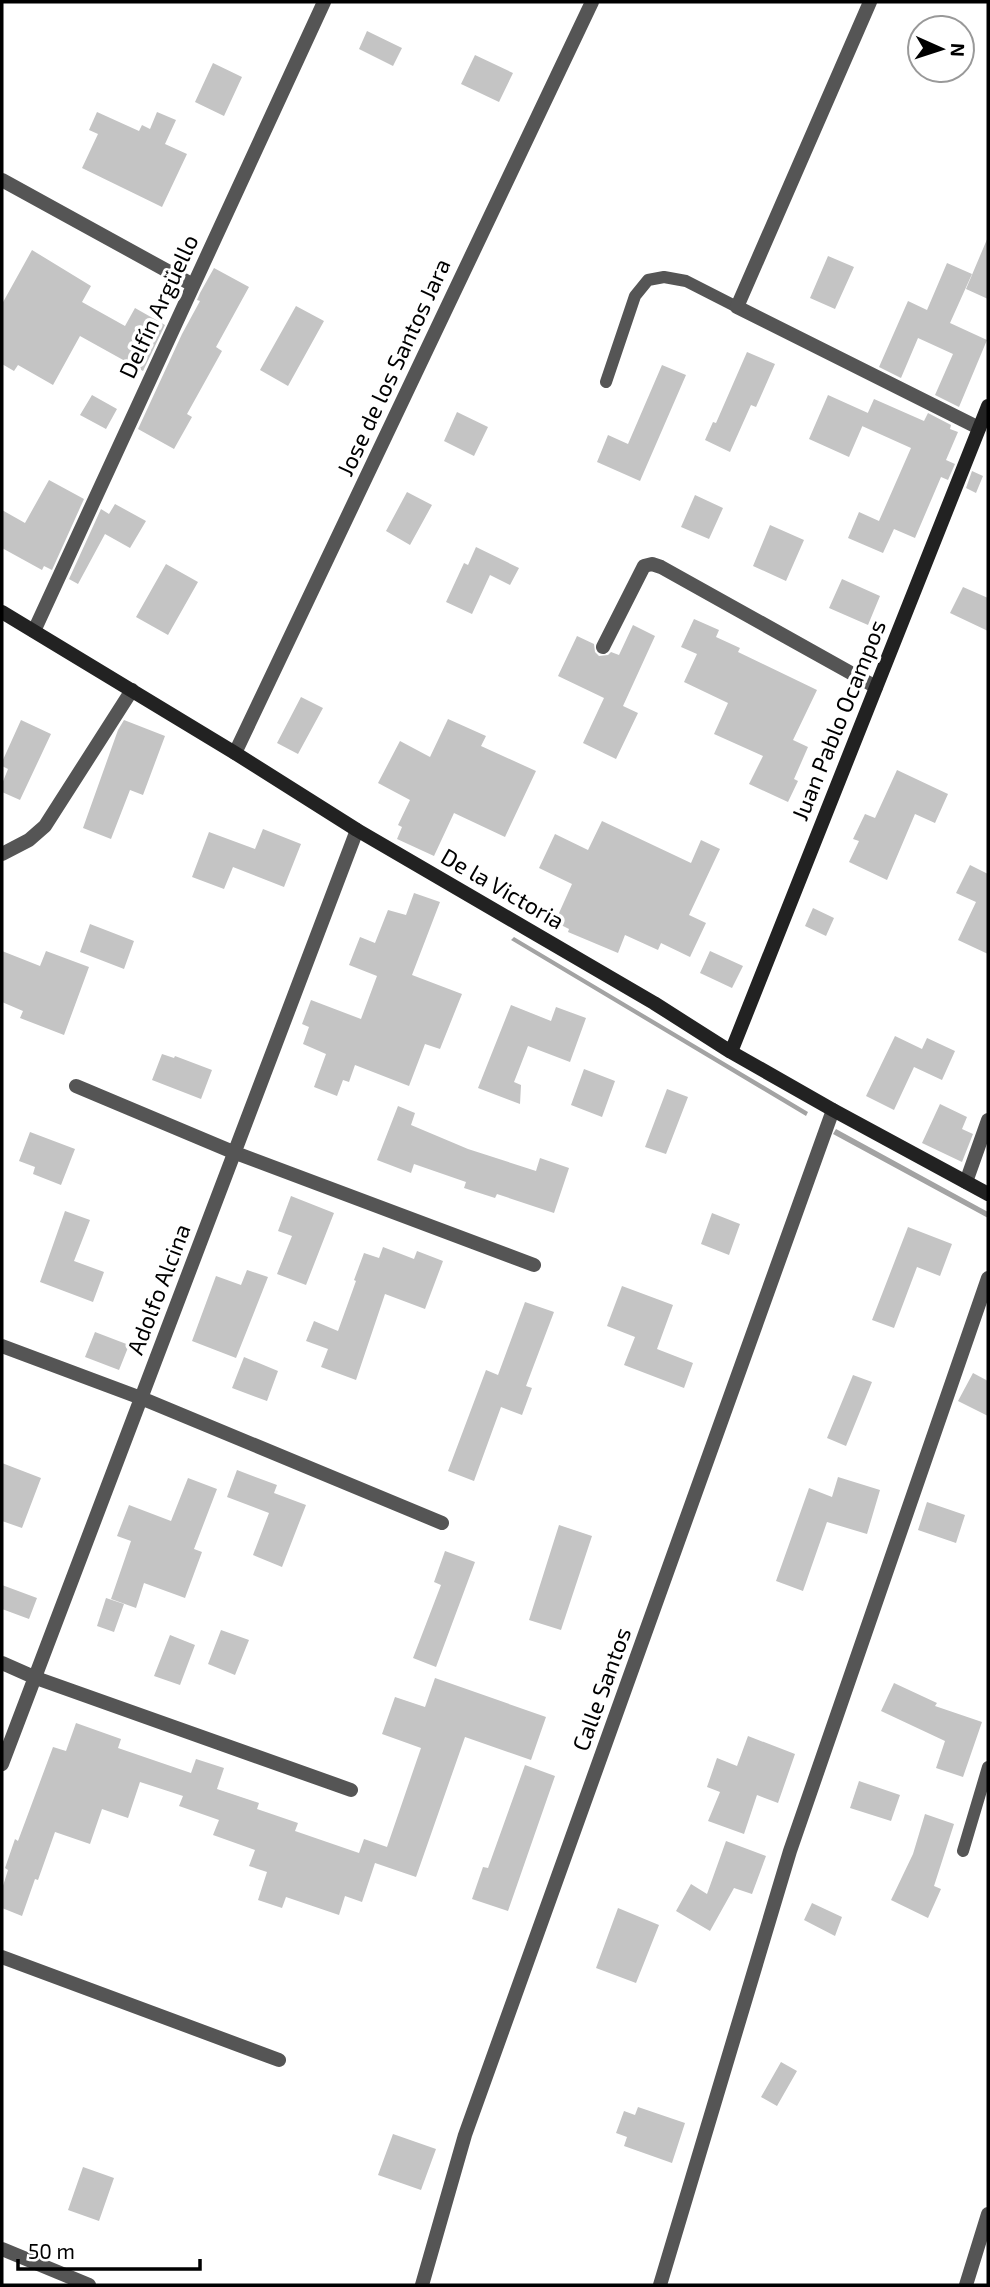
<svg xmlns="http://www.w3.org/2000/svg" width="990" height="2287" viewBox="0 0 990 2287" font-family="'Exo 2',sans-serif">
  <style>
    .water { fill: #a3a3a3 }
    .building { fill: #c4c4c4 }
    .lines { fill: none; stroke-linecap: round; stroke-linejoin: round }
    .lane { stroke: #555; stroke-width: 12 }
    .street { stroke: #555; stroke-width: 14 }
    .secondary { stroke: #222; stroke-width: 14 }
    .labels { text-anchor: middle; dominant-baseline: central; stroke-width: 7; stroke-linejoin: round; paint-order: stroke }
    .street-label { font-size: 23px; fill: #000; stroke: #fff }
  </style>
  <rect width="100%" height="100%" fill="#fff"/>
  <path class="water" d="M 514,937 L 808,1112 L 806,1116 L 511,940 Z
    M 836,1129 L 988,1212 L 988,1218 L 833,1134 Z"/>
  <path class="building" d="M 367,31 L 402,48 L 393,66 L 359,49 Z
    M 475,55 L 513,73 L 499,102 L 461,84 Z
    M 213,63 L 242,77 L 224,116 L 195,102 Z
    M 97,112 L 139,131 L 142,125 L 150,129 L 157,112 L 176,120 L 165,144 L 187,154 L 162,207 L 82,168 L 98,134 L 89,130 Z
    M 988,237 L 988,299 L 966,289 Z
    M 32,250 L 91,286 L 82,302 L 125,326 L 135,308 L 165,325 L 143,371 L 80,336 L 53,385 L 18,365 L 14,371 L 2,364 L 2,304 Z
    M 828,256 L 854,267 L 835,309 L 810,298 Z
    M 947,263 L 972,274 L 950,323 L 987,340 L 959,407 L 935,395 L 953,354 L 918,338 L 901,378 L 879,367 L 908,301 L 927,310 Z
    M 214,268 L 249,287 L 216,347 L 222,351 L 187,414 L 192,417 L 174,449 L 138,429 L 182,334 L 200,301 L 197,300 L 200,293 Z
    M 296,306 L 324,321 L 288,386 L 260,370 Z
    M 747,352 L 775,364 L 756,407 L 751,405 L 730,452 L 705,440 L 713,422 L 716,423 Z
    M 662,365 L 686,375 L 640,481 L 597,462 L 608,435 L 628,444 Z
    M 92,395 L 117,409 L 106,429 L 80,415 Z
    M 828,395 L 868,413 L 849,457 L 809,439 Z
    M 874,399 L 924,421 L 928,413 L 951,425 L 950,429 L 958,432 L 946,460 L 955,464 L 948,480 L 941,477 L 915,538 L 894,529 L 883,553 L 848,538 L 859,512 L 879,521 L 911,448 L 862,426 Z
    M 457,412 L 488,427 L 474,456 L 444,441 Z
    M 972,471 L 983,476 L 976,493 L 966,488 Z
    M 49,480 L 84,499 L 52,570 L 44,566 L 42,570 L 2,548 L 2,510 L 25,523 Z
    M 407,492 L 432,505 L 410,545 L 386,531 Z
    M 695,495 L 723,508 L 709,539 L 681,527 Z
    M 115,504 L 146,521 L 130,548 L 105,534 L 78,584 L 69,579 L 101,509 L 109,514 Z
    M 770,525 L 804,540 L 786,581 L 753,566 Z
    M 476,547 L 519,568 L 510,585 L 490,575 L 472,614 L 446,602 L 464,563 L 468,565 Z
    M 166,564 L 198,582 L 168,635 L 136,617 Z
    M 842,579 L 880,596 L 868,625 L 829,608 Z
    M 963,587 L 988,598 L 988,631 L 950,613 Z
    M 694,619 L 719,630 L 716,637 L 740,648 L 738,652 L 817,690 L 793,740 L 808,747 L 794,779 L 798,781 L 788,802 L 749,784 L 763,756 L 714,734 L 728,703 L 684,682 L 697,654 L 681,647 Z
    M 633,625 L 655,636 L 623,706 L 638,713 L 616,759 L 583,743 L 604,698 L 558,676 L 577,636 L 594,644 L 595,652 L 599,656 L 608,655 L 611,652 L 619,655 Z
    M 301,697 L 323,708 L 298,754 L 277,743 Z
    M 448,719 L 486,736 L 481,746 L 536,771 L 505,837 L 454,813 L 434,856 L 397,839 L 402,827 L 398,825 L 410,800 L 378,783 L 400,741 L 430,757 Z
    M 21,720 L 51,734 L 20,800 L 2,792 L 2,784 L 8,769 L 2,766 L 2,762 Z
    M 124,720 L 165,736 L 143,795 L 130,790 L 111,839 L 83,828 L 118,730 Z
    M 897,770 L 948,794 L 935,823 L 915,814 L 887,880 L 849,862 L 859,841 L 853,839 L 865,814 L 875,818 Z
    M 602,821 L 691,863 L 701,840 L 720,849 L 689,915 L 706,923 L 690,957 L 661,943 L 658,950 L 625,935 L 618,953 L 568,932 L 569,929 L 555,922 L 572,884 L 539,868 L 555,834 L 588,850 Z
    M 263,829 L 301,844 L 284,887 L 233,867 L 224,889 L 192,877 L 209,832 L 255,849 Z
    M 970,865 L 988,874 L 988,954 L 958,940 L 976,902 L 956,893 Z
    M 414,893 L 440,902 L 412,975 L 462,994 L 440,1049 L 425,1044 L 409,1086 L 355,1065 L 349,1082 L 343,1080 L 337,1096 L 314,1087 L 326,1054 L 303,1044 L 309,1027 L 302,1024 L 311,1000 L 361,1019 L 377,976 L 349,965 L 360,937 L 375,943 L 388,910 L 406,915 Z
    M 813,908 L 834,918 L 826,936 L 805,926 Z
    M 90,924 L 134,941 L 124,969 L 80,952 Z
    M 2,951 L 40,966 L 46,951 L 89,967 L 64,1035 L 20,1018 L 23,1011 L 2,1002 Z
    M 710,951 L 743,966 L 732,988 L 700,973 Z
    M 511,1005 L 551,1021 L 556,1007 L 586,1018 L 570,1062 L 528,1046 L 514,1082 L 521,1085 L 520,1104 L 478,1088 Z
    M 895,1036 L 922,1049 L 927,1038 L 955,1051 L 942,1080 L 914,1067 L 894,1110 L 866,1096 Z
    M 162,1054 L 174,1058 L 175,1056 L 212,1070 L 201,1099 L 152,1080 Z
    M 584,1069 L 615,1081 L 602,1117 L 571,1105 Z
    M 667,1089 L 688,1097 L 666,1154 L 645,1147 Z
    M 940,1104 L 967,1117 L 962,1129 L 973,1134 L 962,1162 L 922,1143 Z
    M 398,1106 L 415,1113 L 411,1125 L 468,1149 L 536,1171 L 540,1158 L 569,1168 L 554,1213 L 497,1194 L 495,1198 L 464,1188 L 466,1182 L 414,1164 L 411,1173 L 377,1160 Z
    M 30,1132 L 75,1149 L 61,1185 L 33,1174 L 35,1167 L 19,1161 Z
    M 291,1196 L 334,1213 L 306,1285 L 277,1274 L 292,1236 L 278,1231 Z
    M 65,1211 L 90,1220 L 74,1261 L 104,1272 L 93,1302 L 40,1282 Z
    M 712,1213 L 740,1224 L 729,1255 L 701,1244 Z
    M 908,1227 L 952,1244 L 940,1276 L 917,1267 L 894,1328 L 872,1320 Z
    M 383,1247 L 414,1259 L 417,1251 L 443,1261 L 425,1309 L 385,1294 L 356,1380 L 321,1367 L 328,1349 L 306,1341 L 314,1321 L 338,1331 L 356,1281 L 354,1280 L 364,1253 L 379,1258 Z
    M 247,1270 L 268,1277 L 236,1358 L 192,1341 L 216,1276 L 241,1285 Z
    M 622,1286 L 673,1305 L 657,1349 L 693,1363 L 684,1388 L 624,1365 L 635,1337 L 607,1326 Z
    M 525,1302 L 554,1312 L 526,1386 L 532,1388 L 522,1415 L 501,1407 L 474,1481 L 448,1471 L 486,1370 L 498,1375 Z
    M 95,1332 L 129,1345 L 119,1370 L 85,1357 Z
    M 244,1357 L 278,1371 L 267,1401 L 232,1388 Z
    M 973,1373 L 988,1381 L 988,1416 L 958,1401 Z
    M 853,1375 L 872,1382 L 846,1446 L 827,1438 Z
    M 2,1463 L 41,1478 L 22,1528 L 2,1521 Z
    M 237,1470 L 277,1485 L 274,1493 L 306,1505 L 282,1567 L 253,1555 L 269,1513 L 227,1497 Z
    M 838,1477 L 880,1490 L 867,1534 L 827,1522 L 803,1591 L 776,1581 L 809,1488 L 832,1497 Z
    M 188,1478 L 217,1489 L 194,1549 L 202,1552 L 185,1598 L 144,1583 L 136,1608 L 111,1599 L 131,1541 L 117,1536 L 129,1505 L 171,1521 Z
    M 927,1502 L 965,1515 L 956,1543 L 918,1530 Z
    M 559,1525 L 592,1536 L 561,1630 L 529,1620 Z
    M 445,1551 L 475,1562 L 436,1667 L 413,1658 L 441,1585 L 434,1582 Z
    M 2,1585 L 37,1598 L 29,1619 L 2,1609 Z
    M 106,1598 L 124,1604 L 114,1632 L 97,1626 Z
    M 221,1630 L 249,1640 L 235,1675 L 208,1664 Z
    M 170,1635 L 195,1645 L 180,1685 L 154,1676 Z
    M 435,1678 L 546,1717 L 531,1760 L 465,1737 L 416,1877 L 375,1863 L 362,1902 L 345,1896 L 339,1915 L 286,1897 L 282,1908 L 258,1900 L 267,1872 L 249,1866 L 255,1850 L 213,1835 L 219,1820 L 179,1806 L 183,1796 L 140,1782 L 128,1818 L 102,1809 L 90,1844 L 55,1832 L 38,1880 L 35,1879 L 22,1916 L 2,1908 L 2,1889 L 8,1870 L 5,1868 L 15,1839 L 18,1841 L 53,1747 L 66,1751 L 76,1723 L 121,1739 L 118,1748 L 191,1773 L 196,1759 L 224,1768 L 217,1789 L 259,1803 L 257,1809 L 298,1823 L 295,1831 L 359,1853 L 364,1839 L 387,1847 L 421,1748 L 382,1734 L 395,1697 L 425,1707 Z
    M 894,1683 L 937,1703 L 935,1706 L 982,1722 L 963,1777 L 936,1768 L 945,1741 L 881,1711 Z
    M 748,1736 L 795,1754 L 778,1803 L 757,1795 L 744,1834 L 708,1821 L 720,1792 L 707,1787 L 717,1758 L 737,1766 Z
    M 525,1765 L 555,1776 L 508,1911 L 472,1899 L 483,1867 L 488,1868 Z
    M 859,1781 L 900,1795 L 891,1821 L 850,1808 Z
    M 925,1814 L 954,1824 L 934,1886 L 941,1889 L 928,1918 L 891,1900 L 913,1854 Z
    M 726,1841 L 766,1856 L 752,1894 L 734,1888 L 710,1931 L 676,1911 L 691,1884 L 707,1894 Z
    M 812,1903 L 842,1917 L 835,1936 L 804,1920 Z
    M 618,1908 L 659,1925 L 636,1983 L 596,1968 Z
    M 781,2062 L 797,2071 L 777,2106 L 761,2097 Z
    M 638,2107 L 685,2123 L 672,2163 L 624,2146 L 627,2137 L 616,2133 L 624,2111 L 635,2115 Z
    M 393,2134 L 436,2149 L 421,2190 L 378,2175 Z
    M 83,2167 L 114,2178 L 99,2221 L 68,2210 Z"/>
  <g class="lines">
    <path class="lane" d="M 606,382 L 635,296 L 648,280 L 664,277 L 686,281 L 737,307
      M 963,1851 L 988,1767"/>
    <path class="street" d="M 870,2 L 737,307 L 979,428
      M 2,180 L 193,285
      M 34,631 L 324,2
      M 603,647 L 644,566 L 652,564 L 661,567 L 876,687
      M 235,753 L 592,2
      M 2,854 L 29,840 L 45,826 L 132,690
      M 76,1086 L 233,1152 L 534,1265
      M 966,1182 L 988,1120
      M 2,1346 L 141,1398 L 442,1523
      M 2,1663 L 36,1678 L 351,1790
      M 2,1764 L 357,830
      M 2,1957 L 279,2060
      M 2,2249 L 89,2285
      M 422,2285 L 465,2135 L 833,1110
      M 660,2285 L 790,1851 L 988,1278
      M 966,2285 L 988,2214"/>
    <path class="secondary" d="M 2,612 L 235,753 L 357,830 L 654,1003 L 731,1052 L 833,1110 L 988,1194
      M 731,1052 L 988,406"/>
  </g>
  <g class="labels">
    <g class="street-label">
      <text transform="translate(158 306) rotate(-65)">Delfín Argüello</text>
      <text transform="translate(393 367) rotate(-65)">Jose de los Santos Jara</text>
      <text transform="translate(838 720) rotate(-68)">Juan Pablo Ocampos</text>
      <text transform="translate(503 888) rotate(30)">De la Victoria</text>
      <text transform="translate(158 1289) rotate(-69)">Adolfo Alcina</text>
      <text transform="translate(601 1689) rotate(-70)">Calle Santos</text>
    </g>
  </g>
  <rect width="990" height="2287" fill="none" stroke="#000000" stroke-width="7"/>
  <g transform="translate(941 49) rotate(93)"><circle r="33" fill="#ffffff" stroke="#999999" stroke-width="2"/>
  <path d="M0-5L12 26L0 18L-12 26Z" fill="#000000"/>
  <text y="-10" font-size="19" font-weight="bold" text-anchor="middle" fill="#000000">N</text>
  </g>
  <path d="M18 2259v10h182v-10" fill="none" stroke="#000000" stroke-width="3.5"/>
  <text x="28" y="2259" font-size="21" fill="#000000" stroke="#ffffff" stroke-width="5" paint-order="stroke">50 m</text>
</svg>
